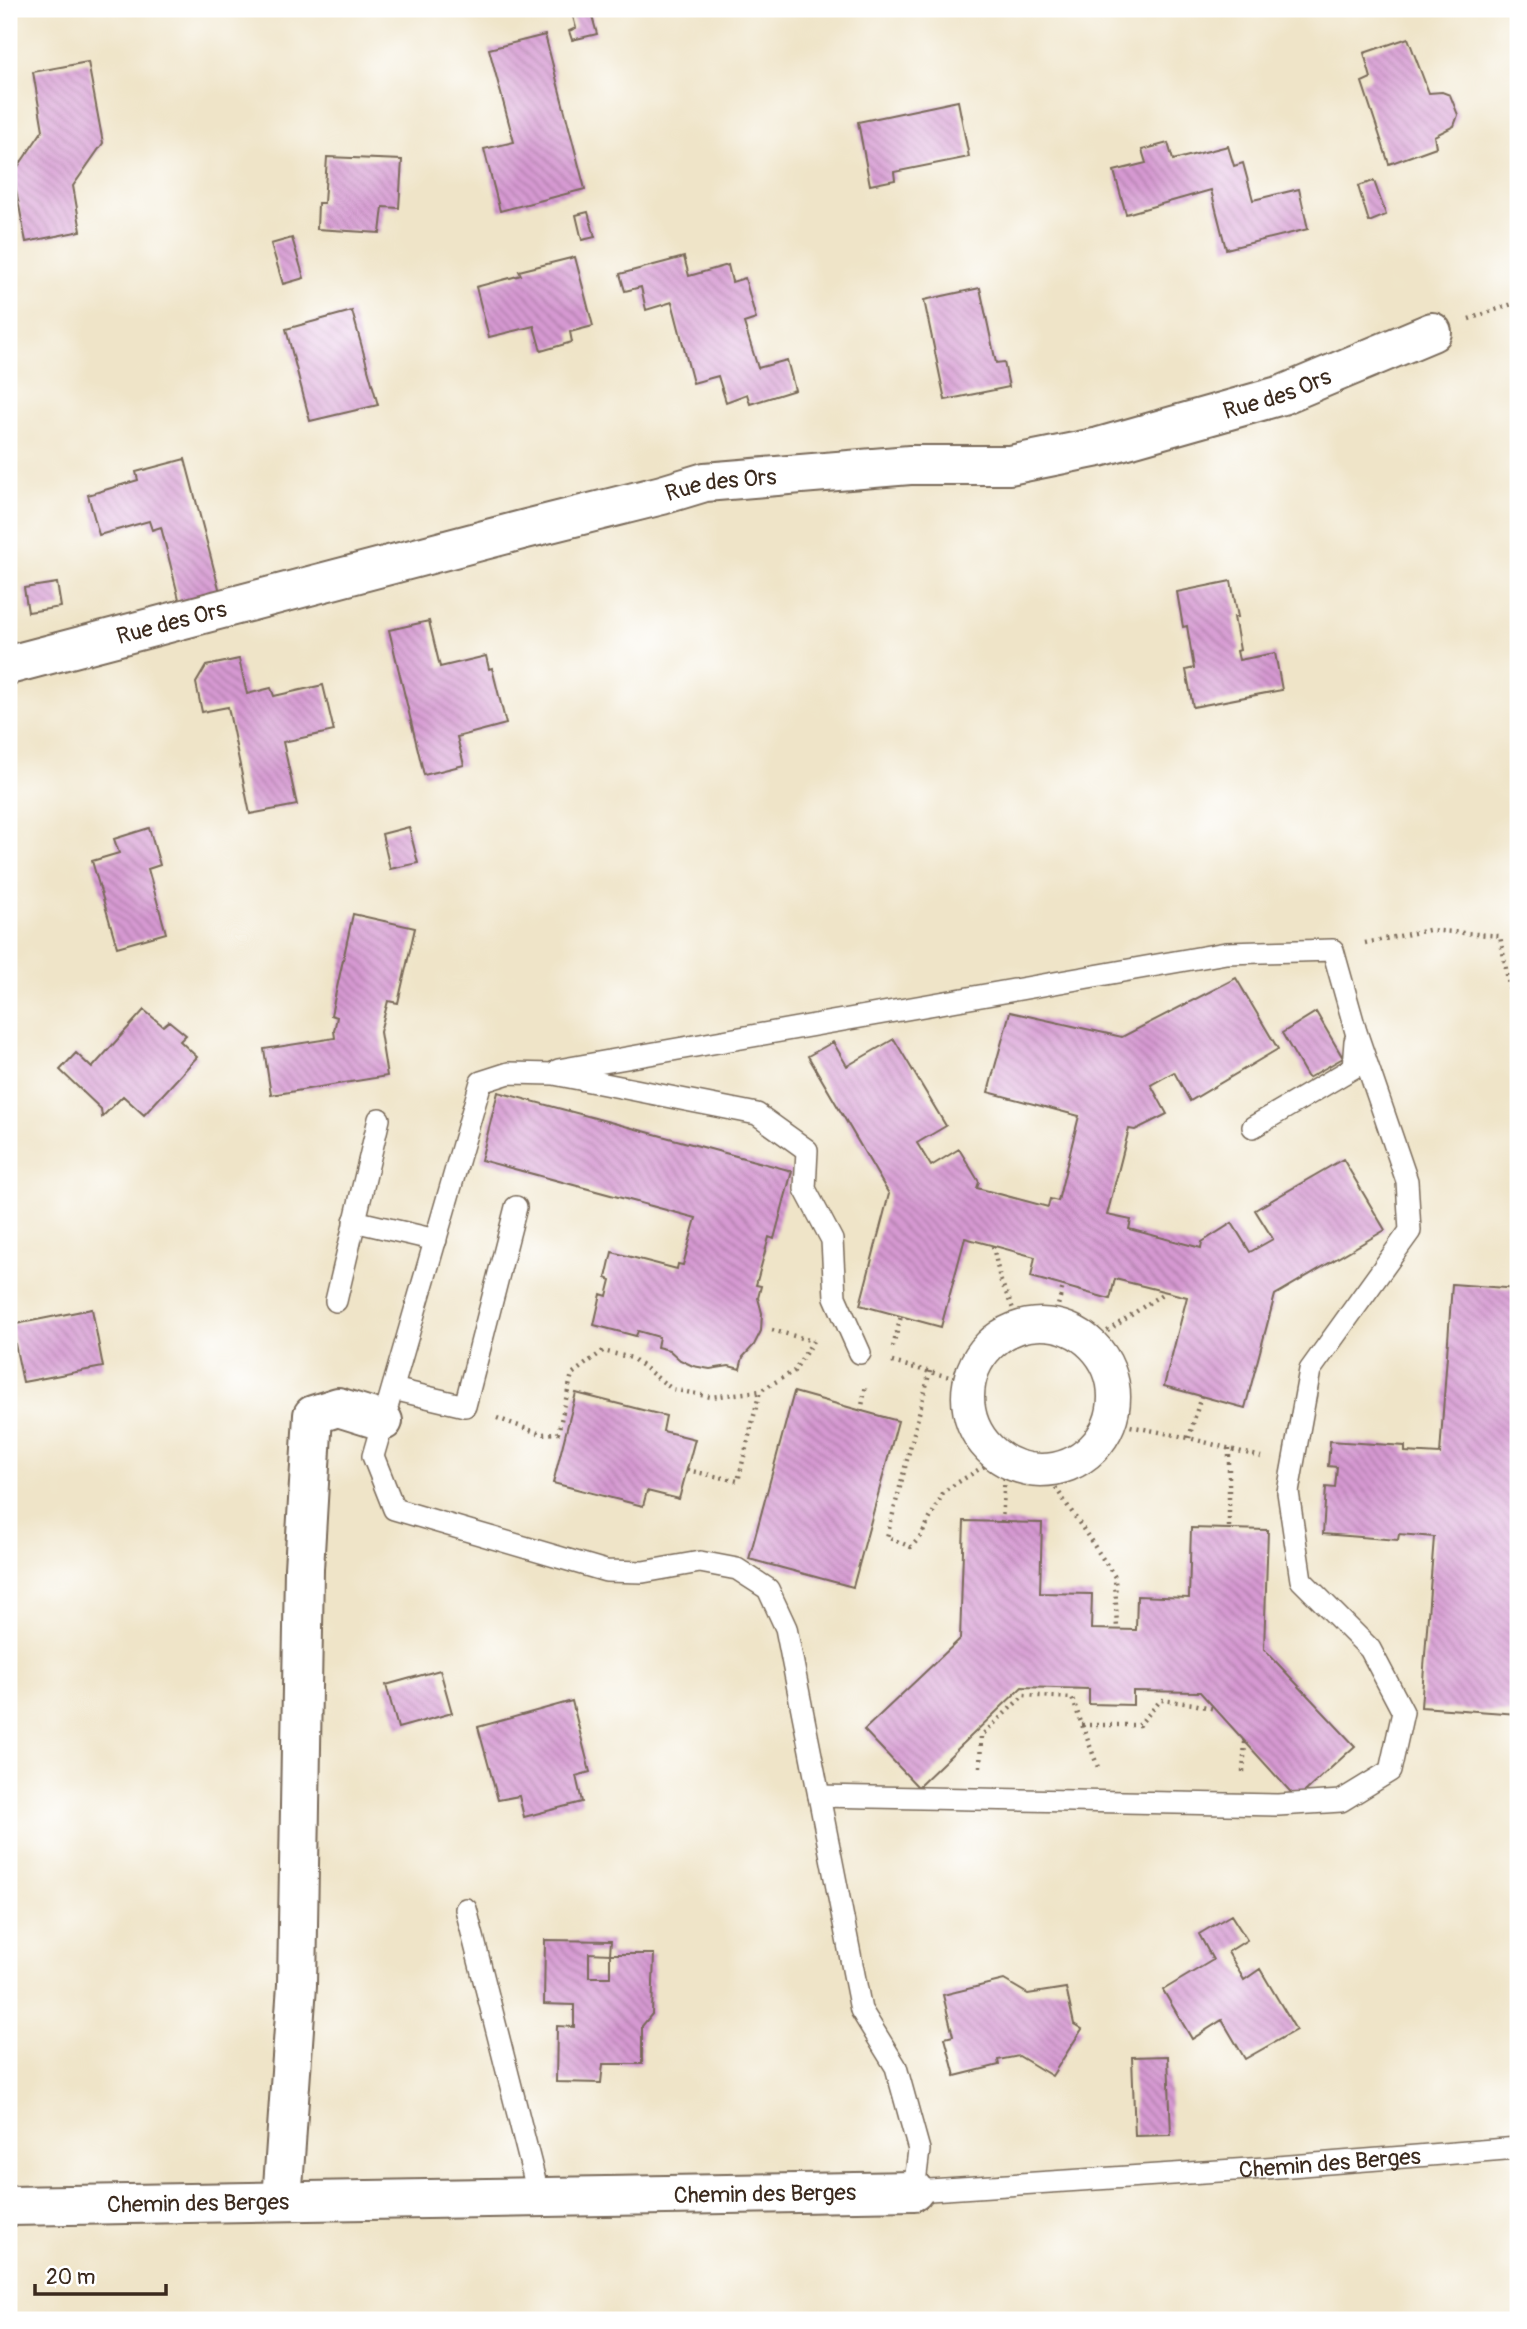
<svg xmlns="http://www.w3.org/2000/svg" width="1527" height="2329" viewBox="0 0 1527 2329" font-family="Pangolin,sans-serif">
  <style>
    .building { fill: url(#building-back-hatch) }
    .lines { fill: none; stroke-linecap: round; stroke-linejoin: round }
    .service-casing { stroke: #7a6b5a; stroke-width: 24 }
    .pedestrian-casing { stroke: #7a6b5a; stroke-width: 35 }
    .minor-casing { stroke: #7a6b5a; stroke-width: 42 }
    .path { stroke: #7a6b5a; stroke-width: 4.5; stroke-dasharray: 2 5; stroke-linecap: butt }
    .service { stroke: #fff; stroke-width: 21 }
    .pedestrian { stroke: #fff; stroke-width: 32 }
    .minor { stroke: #fff; stroke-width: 38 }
    .labels { text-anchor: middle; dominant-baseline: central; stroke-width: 5; stroke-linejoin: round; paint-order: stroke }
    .street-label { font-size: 23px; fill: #3b2a1e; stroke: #fff }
  </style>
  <defs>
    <pattern id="building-back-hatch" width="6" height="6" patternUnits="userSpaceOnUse" patternTransform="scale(1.75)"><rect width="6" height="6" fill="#d699d2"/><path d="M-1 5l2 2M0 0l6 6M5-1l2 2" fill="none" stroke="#af7daa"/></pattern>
  </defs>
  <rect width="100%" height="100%" fill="#fff"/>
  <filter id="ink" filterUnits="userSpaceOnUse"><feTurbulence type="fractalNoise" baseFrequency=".0143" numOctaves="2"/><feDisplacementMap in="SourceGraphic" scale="14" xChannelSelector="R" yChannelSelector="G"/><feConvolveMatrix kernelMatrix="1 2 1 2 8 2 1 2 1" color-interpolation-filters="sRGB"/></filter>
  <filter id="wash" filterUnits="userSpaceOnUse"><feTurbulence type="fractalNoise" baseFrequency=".00686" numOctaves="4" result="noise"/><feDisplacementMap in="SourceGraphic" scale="28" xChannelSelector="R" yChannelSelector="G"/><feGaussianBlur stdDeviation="1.57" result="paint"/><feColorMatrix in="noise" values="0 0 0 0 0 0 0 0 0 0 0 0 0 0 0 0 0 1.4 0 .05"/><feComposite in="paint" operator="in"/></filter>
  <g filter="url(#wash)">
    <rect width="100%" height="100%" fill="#efe4c8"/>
    <g id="blocks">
      <path class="building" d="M 571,9 L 590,9 L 597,34 L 572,40 L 569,31 L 576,28 Z
        M 545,35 L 585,189 L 500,211 L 484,149 L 514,142 L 489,49 Z
        M 1408,38 L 1429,93 L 1442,92 L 1450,95 L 1458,115 L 1454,126 L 1434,136 L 1436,147 L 1389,164 L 1362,82 L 1371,78 L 1364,53 Z
        M 88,62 L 103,143 L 73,186 L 81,231 L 26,242 L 13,174 L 43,130 L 33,72 Z
        M 958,101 L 969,157 L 894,172 L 895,180 L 870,185 L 858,122 Z
        M 1168,143 L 1173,160 L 1228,146 L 1234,166 L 1243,163 L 1253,200 L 1299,189 L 1308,229 L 1226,249 L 1211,190 L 1126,214 L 1114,171 L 1146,163 L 1142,150 Z
        M 327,157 L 402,160 L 399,208 L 383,207 L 380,233 L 317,229 L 318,203 L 324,203 Z
        M 1374,181 L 1386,215 L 1369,222 L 1358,186 Z
        M 588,212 L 595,237 L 582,240 L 576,215 Z
        M 292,238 L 304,278 L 283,284 L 271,244 Z
        M 575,257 L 593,326 L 570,332 L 572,342 L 541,351 L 534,326 L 489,337 L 476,287 L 521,275 L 519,271 Z
        M 684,257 L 689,276 L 728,265 L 732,282 L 745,278 L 756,319 L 744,323 L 758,368 L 787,360 L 795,390 L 750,404 L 747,394 L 726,402 L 718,376 L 693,383 L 672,302 L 646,310 L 641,287 L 625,291 L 620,274 Z
        M 980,288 L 996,363 L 1004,362 L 1009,387 L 945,400 L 924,300 Z
        M 352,311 L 378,405 L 310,421 L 286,329 Z
        M 185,459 L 220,592 L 180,603 L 161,527 L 152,530 L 149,521 L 99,535 L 88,495 L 138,480 L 136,472 Z
        M 1231,581 L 1238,617 L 1234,617 L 1240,650 L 1237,651 L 1239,660 L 1275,653 L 1282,690 L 1193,707 L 1186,670 L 1194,668 L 1187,626 L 1183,627 L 1177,592 Z
        M 57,583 L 61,607 L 28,612 L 24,588 Z
        M 429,621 L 440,667 L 486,656 L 489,669 L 492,668 L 506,724 L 457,737 L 464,765 L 424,775 L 389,630 Z
        M 239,659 L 247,694 L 271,688 L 274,696 L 323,685 L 334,731 L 283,742 L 297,805 L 250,814 L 228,707 L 202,712 L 196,683 L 206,666 Z
        M 409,827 L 418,863 L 390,869 L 382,834 Z
        M 149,828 L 160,865 L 148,869 L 166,933 L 117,947 L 92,861 L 119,853 L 114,839 Z
        M 353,914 L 415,928 L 398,1003 L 388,1001 L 380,1032 L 387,1076 L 271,1095 L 264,1049 L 335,1038 L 334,1031 L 337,1017 L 331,1015 Z
        M 1236,978 L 1278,1049 L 1190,1101 L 1174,1072 L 1151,1085 L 1167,1114 L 1135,1130 L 1129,1129 L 1107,1215 L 1131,1220 L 1129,1229 L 1201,1248 L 1202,1242 L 1232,1223 L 1250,1252 L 1273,1239 L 1255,1210 L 1343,1159 L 1385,1230 L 1275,1295 L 1245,1408 L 1164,1386 L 1187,1297 L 1115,1279 L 1110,1299 L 1031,1277 L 1035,1257 L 965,1238 L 941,1327 L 860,1305 L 889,1194 L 808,1056 L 833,1042 L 847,1066 L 894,1039 L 946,1126 L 917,1143 L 931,1166 L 959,1149 L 979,1182 L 977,1188 L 1048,1207 L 1050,1199 L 1058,1201 L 1079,1116 L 988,1092 L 1010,1012 L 1122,1037 Z
        M 144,1010 L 163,1026 L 169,1021 L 186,1035 L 180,1041 L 197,1057 L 144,1115 L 123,1096 L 102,1117 L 101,1109 L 60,1070 L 76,1053 L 92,1068 Z
        M 1316,1012 L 1343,1058 L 1308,1078 L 1282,1033 Z
        M 498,1092 L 792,1171 L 774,1239 L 769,1237 L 756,1285 L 761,1286 L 758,1298 L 762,1313 L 761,1331 L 754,1345 L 743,1357 L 740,1369 L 729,1366 L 710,1369 L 693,1366 L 680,1360 L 669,1350 L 657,1347 L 659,1337 L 638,1331 L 636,1336 L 594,1325 L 601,1294 L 607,1296 L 611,1280 L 606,1278 L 612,1252 L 677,1269 L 678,1264 L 683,1265 L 696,1218 L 481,1160 Z
        M 1452,1284 L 1518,1289 L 1518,1714 L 1421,1707 L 1434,1537 L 1399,1534 L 1398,1540 L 1323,1534 L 1326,1487 L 1335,1488 L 1337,1467 L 1328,1466 L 1330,1441 L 1405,1446 L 1405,1452 L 1440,1454 Z
        M 92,1309 L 103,1367 L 23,1382 L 11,1325 Z
        M 794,1392 L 898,1421 L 853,1587 L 749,1559 Z
        M 576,1393 L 666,1416 L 663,1431 L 695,1439 L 679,1499 L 647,1491 L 643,1506 L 553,1483 Z
        M 964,1521 L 1042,1523 L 1040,1593 L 1092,1594 L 1091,1629 L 1136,1630 L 1137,1596 L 1189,1598 L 1191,1528 L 1268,1530 L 1264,1649 L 1355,1746 L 1297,1799 L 1200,1692 L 1133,1691 L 1133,1705 L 1089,1704 L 1089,1689 L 1022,1687 L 918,1787 L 864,1730 L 960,1639 Z
        M 440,1670 L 452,1713 L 398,1728 L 386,1685 Z
        M 572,1701 L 590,1772 L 576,1776 L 582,1802 L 524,1817 L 519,1796 L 498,1800 L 478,1727 Z
        M 1231,1915 L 1247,1940 L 1228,1952 L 1244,1980 L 1260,1969 L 1296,2030 L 1245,2059 L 1222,2020 L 1192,2039 L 1163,1990 L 1213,1960 L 1199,1934 Z
        M 545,1940 L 611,1941 L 610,1954 L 589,1953 L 589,1977 L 610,1977 L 610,1954 L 654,1954 L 652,2014 L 642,2026 L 642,2064 L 603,2064 L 601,2083 L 556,2082 L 557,2026 L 574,2027 L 574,2005 L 544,2004 Z
        M 1004,1980 L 1028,1994 L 1066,1988 L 1074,2024 L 1082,2029 L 1052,2076 L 1019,2056 L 998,2060 L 999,2065 L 955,2076 L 945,2038 L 953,2036 L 943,1995 Z
        M 1168,2056 L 1171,2135 L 1135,2136 L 1132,2057 Z"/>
    </g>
  </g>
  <g filter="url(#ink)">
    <use href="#blocks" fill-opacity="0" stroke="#7a6b5a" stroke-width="2"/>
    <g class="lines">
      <defs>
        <g id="service">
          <path d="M 558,1070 L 1226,953 L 1333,950 L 1356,1032 L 1407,1181 L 1410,1231 L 1310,1370 L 1288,1492 L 1301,1580 L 1370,1649 L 1403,1712 L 1390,1771 L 1341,1801 L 1278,1805 L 819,1796"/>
          <path d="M 1253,1127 L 1353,1068 L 1355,1041"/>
          <path d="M 354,1221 L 436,1240"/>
          <path d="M 336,1301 L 379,1119"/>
          <path id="s1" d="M 860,1353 L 835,1297 L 832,1240 L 805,1189 L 807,1150 L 757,1114 L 554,1074 L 509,1073 L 481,1082 L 373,1456 L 394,1509 L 606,1571 L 643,1572 L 700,1562 L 737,1569 L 768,1589 L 786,1628 L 861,2010 L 896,2067 L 919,2150 L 914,2191 L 1265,2168 L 1518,2148"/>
          <path d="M 393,1389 L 465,1406 L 516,1207"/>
          <path d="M 466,1909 L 539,2197"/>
        </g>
        <path id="pedestrian" d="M968 1397a73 73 0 1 1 146 0a73 73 0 1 1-146 0Z"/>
        <g id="minor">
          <path id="s2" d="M 9,665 L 522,530 L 662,495 L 705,482 L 910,465 L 1010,465 L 1099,447 L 1282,395 L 1432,332"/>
          <path d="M 282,2201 L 297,1985 L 304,1569 L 313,1415 L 338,1407 L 383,1421"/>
          <path id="s3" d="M 9,2206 L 914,2191"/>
        </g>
      </defs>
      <use href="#service" class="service-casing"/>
      <use href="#pedestrian" class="pedestrian-casing"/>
      <use href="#minor" class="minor-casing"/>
      <path class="path" d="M 1469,319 L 1518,302
        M 1365,943 L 1429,930 L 1500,936 L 1518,1035
        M 993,1246 L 1000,1279 L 1021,1327
        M 1053,1325 L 1063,1286
        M 772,1330 L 813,1341
        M 1090,1343 L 1165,1292
        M 893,1347 L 901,1316
        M 892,1362 L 969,1382
        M 930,1371 L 887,1537 L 911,1547 L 921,1536 L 944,1491 L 999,1457
        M 861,1411 L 866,1385
        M 497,1418 L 541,1434 L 558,1433 L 572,1374 L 603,1351 L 632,1358 L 672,1389 L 711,1397 L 760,1391 L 794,1371 L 813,1341
        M 1110,1422 L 1189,1438 L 1261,1457
        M 1189,1438 L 1201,1396
        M 1229,1448 L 1229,1529
        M 687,1470 L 738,1481 L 760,1391
        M 1044,1470 L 1115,1577 L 1117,1630
        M 1002,1522 L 1005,1475 L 1011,1464
        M 1082,1725 L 1139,1725 L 1161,1700 L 1193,1704 L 1215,1709
        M 980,1767 L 981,1736 L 1024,1695 L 1072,1698 L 1099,1770
        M 1243,1772 L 1245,1742"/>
      <use href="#service" class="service"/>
      <use href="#pedestrian" class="pedestrian"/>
      <use href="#minor" class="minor"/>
    </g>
  </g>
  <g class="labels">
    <g class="street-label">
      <text stroke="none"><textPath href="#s2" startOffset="1302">Rue des Ors</textPath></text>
      <text stroke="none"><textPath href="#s2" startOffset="735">Rue des Ors</textPath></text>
      <text stroke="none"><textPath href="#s2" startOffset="168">Rue des Ors</textPath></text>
      <text stroke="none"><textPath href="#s1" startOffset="2438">Chemin des Berges</textPath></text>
      <text stroke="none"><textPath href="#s3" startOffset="756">Chemin des Berges</textPath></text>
      <text stroke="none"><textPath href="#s3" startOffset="189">Chemin des Berges</textPath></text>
    </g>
  </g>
  <rect width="1527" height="2329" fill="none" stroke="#fff" stroke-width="35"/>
  <path d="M35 2284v10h131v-10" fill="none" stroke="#3b2a1e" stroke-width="3.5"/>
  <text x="46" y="2284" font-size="21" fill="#3b2a1e" stroke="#ffffff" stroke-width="5" paint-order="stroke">20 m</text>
</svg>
